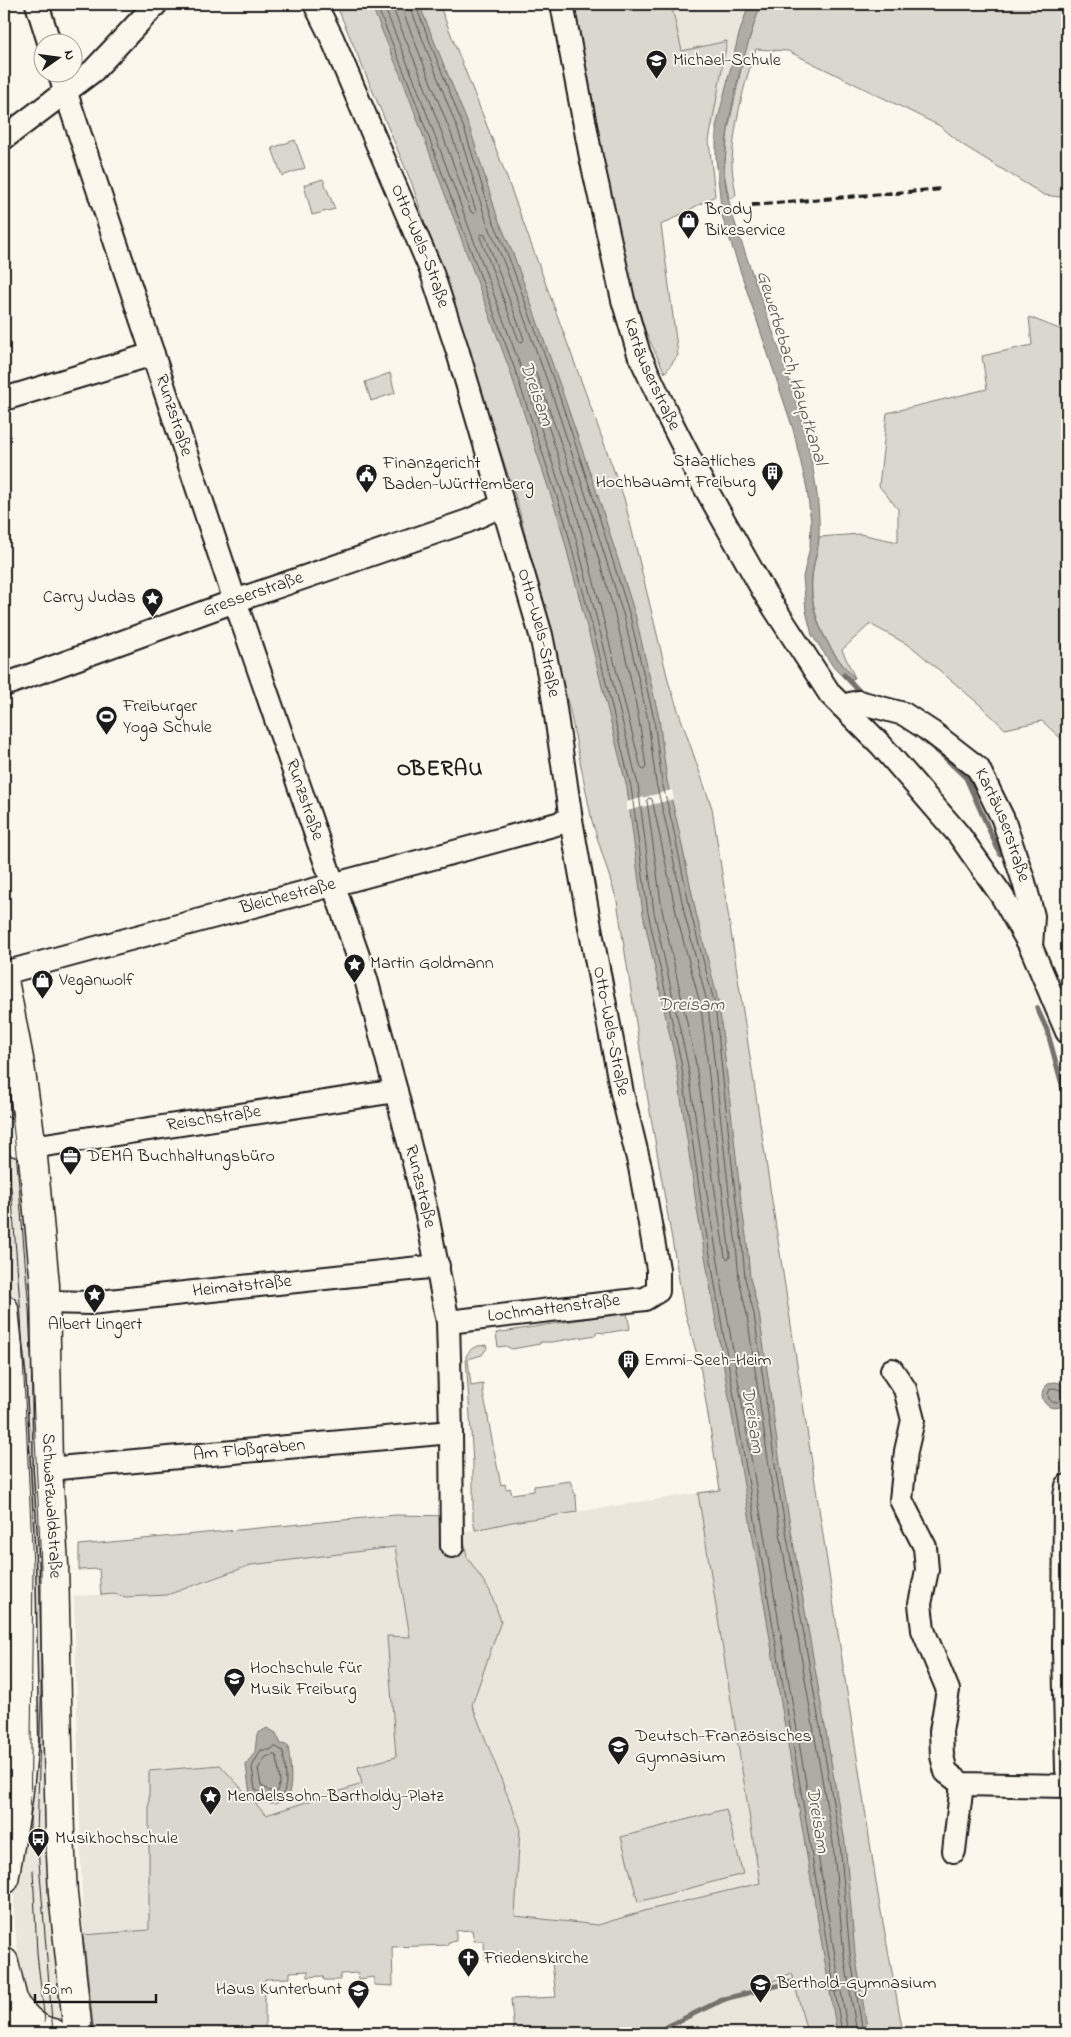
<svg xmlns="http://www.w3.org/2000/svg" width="1071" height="2037" viewBox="0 0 1071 2037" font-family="'Indie Flower',sans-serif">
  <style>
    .built { fill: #eae6dc }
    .green { fill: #dad7ce; stroke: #7b7a75 }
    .water { fill: #afaca5; stroke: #74726e }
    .pier { fill: #fbf7ec }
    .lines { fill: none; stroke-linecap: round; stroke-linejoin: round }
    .shore { stroke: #575653; stroke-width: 1 }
    .stream { stroke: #74726e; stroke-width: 5 }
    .minor-casing { stroke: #1c1c1c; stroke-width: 26 }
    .major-casing { stroke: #1c1c1c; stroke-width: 31 }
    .minor { stroke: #fbf7ec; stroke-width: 22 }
    .major { stroke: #fbf7ec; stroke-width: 28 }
    .tram { stroke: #1c1c1c; stroke-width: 1 }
    .rail { stroke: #1c1c1c; stroke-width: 4; stroke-dasharray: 8 4; stroke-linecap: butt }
    .labels { text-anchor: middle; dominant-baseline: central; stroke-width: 4; stroke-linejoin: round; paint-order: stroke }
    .poi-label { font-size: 18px; fill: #1c1c1c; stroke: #fbf7ec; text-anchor: start }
    .street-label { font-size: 18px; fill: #1c1c1c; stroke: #fbf7ec }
    .water-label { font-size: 19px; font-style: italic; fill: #575653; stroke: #fbf7ec }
    .district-label { font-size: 22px; font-weight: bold; letter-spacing: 1px; fill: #1c1c1c; stroke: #fbf7ec }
  </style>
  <rect width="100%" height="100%" fill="#fbf7ec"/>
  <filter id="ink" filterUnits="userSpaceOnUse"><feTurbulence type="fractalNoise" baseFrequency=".02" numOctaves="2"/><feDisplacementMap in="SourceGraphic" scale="10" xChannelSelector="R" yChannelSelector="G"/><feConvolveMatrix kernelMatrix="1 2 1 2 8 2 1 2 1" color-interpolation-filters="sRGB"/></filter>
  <g filter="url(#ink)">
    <path class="built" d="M 569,4 L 749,4 L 739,34 L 716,127 L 603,156 Z
      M 4,1015 L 27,1170 L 63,2015 L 52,2021 L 29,2007 L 20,1975 L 14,1917 L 14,1891 L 21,1833 L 21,1347 L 6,1289 L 4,1263 Z
      M 698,1493 L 760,1883 L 648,1910 L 598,1925 L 515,1916 L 520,1827 L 472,1705 L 501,1621 L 490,1591 L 467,1557 L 461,1532 L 512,1522 Z
      M 395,1547 L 410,1638 L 387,1637 L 396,1757 L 359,1767 L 363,1784 L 266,1815 L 220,1765 L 149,1771 L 149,1930 L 83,1935 L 74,1596 L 114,1594 L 126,1597 L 188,1589 L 251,1565 Z
      M 793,1973 L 807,2033 L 651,2033 Z"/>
    <path class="green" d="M 336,4 L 439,4 L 500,159 L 624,498 L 669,684 L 712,808 L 878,1895 L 903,2033 L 807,2033 L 792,1973 L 651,2033 L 514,2033 L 511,1999 L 556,1997 L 551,1955 L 485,1959 L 484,1941 L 474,1941 L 472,1930 L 456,1931 L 456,1941 L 448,1942 L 448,1945 L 392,1947 L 393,1986 L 374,1985 L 374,1977 L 359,1979 L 358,1973 L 340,1974 L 340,1980 L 324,1980 L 323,1976 L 308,1977 L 308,1971 L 290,1972 L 290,1978 L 265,1979 L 265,2033 L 94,2033 L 83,1935 L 149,1930 L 149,1771 L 220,1765 L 266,1815 L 362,1784 L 358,1767 L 396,1757 L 387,1636 L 410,1637 L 395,1547 L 251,1565 L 167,1595 L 126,1597 L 114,1594 L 101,1595 L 99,1569 L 79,1570 L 79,1545 L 396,1515 L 460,1516 L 467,1557 L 490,1591 L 501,1621 L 472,1705 L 520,1827 L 515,1916 L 598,1925 L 648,1910 L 760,1883 L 698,1493 L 720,1490 L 700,1365 L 684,1309 L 648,1100 L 617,901 L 592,821 L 570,711 L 517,502 L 412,184 Z
      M 569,4 L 671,4 L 682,51 L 727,41 L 709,141 L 715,196 L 661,225 L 678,355 L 665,373 L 628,295 L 603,156 Z
      M 761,4 L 1067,4 L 1067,198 L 1044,195 L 963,145 L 940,126 L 788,51 L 756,49 C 744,82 733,129 732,164 C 732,175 735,186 736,196 L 729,199 L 724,172 L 728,130 L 746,46 Z
      M 295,140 L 305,168 L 282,176 L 272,148 Z
      M 323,179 L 335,209 L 312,215 L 304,185 Z
      M 1029,317 L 1067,332 L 1067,744 L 1042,721 L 1005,729 L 979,704 L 912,647 L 870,624 L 842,650 L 855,678 C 829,653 809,615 812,578 C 813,565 817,551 819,537 L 860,534 L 898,542 L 898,509 L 879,486 L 887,413 L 987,389 L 982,356 L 1032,345 Z
      M 390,373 L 395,393 L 371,401 L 365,382 Z
      M 627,1312 L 630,1329 L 605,1333 L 596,1332 L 596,1335 L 552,1342 L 540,1342 L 540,1344 L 512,1349 L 506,1346 L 498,1347 L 496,1333 Z
      M 486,1345 L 487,1348 L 482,1355 L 468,1359 L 471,1386 L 483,1384 C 482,1394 485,1401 487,1411 C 491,1436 496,1461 501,1485 L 505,1484 L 506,1489 L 510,1488 L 512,1494 L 534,1491 L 534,1486 L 570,1481 L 576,1497 L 577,1512 L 512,1522 L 475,1530 L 473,1519 L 473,1462 L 466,1357 C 470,1347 476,1346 486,1345 Z
      M 4,1609 L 14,1609 L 17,1743 L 4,1835 Z
      M 726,1809 L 743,1874 L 638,1902 L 621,1837 Z"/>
    <path class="water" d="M 371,4 L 419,4 L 470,129 L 497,216 L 514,256 L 562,391 L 598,496 L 635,614 L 659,718 L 667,781 L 678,826 L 696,913 L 719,1004 L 741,1201 L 747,1243 L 750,1278 L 759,1313 L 782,1478 L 845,1842 L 855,1953 L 868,2033 L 837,2033 L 697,1209 L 676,1063 L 643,914 L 627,788 L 592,646 L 559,520 L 509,368 L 405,86 Z
      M 749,4 L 761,4 C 745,50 731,97 726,146 C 726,155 724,164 724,173 C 727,205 740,237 750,267 C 773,334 800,399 813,469 C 817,490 820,515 819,536 C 819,550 813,563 812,577 C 808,614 829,654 855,678 L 846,680 L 834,668 L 812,635 L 806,611 L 803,577 L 810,547 L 811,522 L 807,489 L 793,429 L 722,216 L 716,158 L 716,127 L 739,34 Z
      M1042 1395a13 13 0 1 1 26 0a13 13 0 1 1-26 0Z
      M 267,1728 L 276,1733 L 281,1744 L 288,1745 C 289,1758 297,1797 281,1802 C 275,1804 266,1802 260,1802 L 258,1796 L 250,1795 L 246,1765 L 255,1752 L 257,1734 Z"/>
    <path class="pier" d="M 672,790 L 674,799 L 627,811 L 626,802 Z"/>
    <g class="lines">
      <path class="shore" d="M 376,4 L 409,84 L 514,367 L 564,518 L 597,645 L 631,787 L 648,913 L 681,1062 L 702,1208 L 842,2033
        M 383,4 L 415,82 L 520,365 L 570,516 L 603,643 L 638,785 L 654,912 L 687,1061 L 709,1208 L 848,2033
        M 391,4 L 422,79 L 471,212 L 474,214 L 476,211 L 452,136 L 403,12 L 401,4
        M 409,4 L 459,133 L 486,220 L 503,260 L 552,394 L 587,499 L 624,617 L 648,720 L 656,783 L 667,828 L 685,916 L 708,1006 L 730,1202 L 736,1244 L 739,1279 L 747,1315 L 771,1480 L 833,1843 L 844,1955 L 857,2033
        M 415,4 L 465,131 L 492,218 L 509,258 L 558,392 L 593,497 L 630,616 L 654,719 L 662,782 L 673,827 L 691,914 L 715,1005 L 736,1202 L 742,1243 L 745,1278 L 754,1314 L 777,1479 L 840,1843 L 850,1954 L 863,2033
        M 481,234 L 485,235 L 524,339 L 522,342 L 519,341 L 480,237 Z
        M 533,370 L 535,371 L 545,397 C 586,518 630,639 646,767 L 644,770 L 641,768 L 577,515 L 531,373 Z
        M 649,798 L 652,799 L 677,917 L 701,1007 L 730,1257 L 728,1259 L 725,1257 L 695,1059 L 662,910 L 647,801 Z
        M 1067,1393 L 1055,1388 L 1050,1389 L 1048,1394 L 1049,1399 C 1056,1407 1059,1398 1067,1398
        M 276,1747 L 283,1751 C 284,1761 290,1789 281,1796 C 277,1799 270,1798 265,1797 L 255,1789 L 252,1767 L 261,1750 L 269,1750 Z
        M 275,1755 L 277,1757 L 280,1782 L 277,1791 L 269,1791 L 261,1785 L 258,1769 L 266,1757 Z"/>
      <path class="stream" d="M 844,675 L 864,696
        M 921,738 L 942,755 L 966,778 L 1000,854
        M 1037,1008 L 1047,1030 L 1067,1103
        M 807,1983 L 836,1990
        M 654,2033 L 724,1999 L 792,1982"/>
      <defs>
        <g id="minor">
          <path d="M 37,4 L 49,42"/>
          <path id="s1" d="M 315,4 L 332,38 L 431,270 L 457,349 L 541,635 L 553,695 L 571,820 L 590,927 L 622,1093 L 640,1167 L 658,1269 L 658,1291 L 645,1299 L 448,1322"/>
          <path id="s2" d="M 562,4 L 591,157 L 623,300 L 639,354 L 668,416 L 697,473 L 764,592 L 830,694 L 881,745 L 959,835 L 1002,896 L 1031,947 L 1067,1032"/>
          <path id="s3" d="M 59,72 L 235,601 L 366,979 L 396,1091 L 427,1215 L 448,1322 L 451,1432 L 452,1546"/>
          <path d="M 4,138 L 93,71 L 156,4"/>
          <path d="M 4,399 L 153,354"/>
          <path id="s4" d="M 4,685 L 235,601 L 468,521 L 503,505"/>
          <path id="s5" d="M 842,706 L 859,702 L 904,714 L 933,733 L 978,768 L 1003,819 L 1024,882 L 1033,916 L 1031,947"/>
          <path id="s6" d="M 4,973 C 193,921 382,873 571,820"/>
          <path id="s7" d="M 32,1147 L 396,1091"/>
          <path id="s8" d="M 45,1302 L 90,1303 L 438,1266"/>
          <path d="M 892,1370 L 905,1389 L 913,1420 L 906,1451 L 901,1500 L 925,1547 L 927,1570 L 920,1604 L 923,1630 L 948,1690 L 941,1731 L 942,1756 L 946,1772 L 962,1784 L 1067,1786"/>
          <path id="s9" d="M 48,1469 L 451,1432"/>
          <path d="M 1067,1486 L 1065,1496 L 1064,1651 L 1067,1770"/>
          <path d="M 954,1851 L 962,1784"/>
        </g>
        <g id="major">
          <path id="s10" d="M 4,980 L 19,1059 L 32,1147 L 45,1285 L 48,1469 L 54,1565 L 60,1835 L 63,1894 L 78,2033"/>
          <path d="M 4,1131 C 10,1141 21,1144 32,1147"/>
          <path d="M 4,1309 L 11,1375 L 21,1566 L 24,1740 L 18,1799 L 4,1880"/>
          <path d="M 4,1962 L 21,2033"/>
          <path d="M 14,2004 C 25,2017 35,2030 53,2033"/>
        </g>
      </defs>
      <use href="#minor" class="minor-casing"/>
      <use href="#major" class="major-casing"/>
      <use href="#minor" class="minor"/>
      <use href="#major" class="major"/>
      <path class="tram" d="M 4,1039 L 17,1162 L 29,1310 L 41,1566 L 41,1700 L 37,1837 L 53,2033
        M 6,1124 L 21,1316 L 33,1566 L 30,1833
        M 33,1870 L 37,1954 L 45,2022"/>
      <path class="rail" d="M 752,205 L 943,189"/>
    </g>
  </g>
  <defs>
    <symbol id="school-pin" viewBox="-11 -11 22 30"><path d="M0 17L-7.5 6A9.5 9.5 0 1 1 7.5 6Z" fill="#1c1c1c" stroke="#fbf7ec"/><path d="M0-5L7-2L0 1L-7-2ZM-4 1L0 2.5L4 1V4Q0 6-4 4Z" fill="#fff"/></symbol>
    <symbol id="shop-pin" viewBox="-11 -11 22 30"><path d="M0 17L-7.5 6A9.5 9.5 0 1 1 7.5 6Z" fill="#1c1c1c" stroke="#fbf7ec"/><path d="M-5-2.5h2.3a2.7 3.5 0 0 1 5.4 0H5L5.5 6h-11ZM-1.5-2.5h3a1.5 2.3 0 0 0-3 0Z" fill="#fff"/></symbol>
    <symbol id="building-pin" viewBox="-11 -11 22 30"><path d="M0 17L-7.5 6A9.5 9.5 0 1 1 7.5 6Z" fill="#1c1c1c" stroke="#fbf7ec"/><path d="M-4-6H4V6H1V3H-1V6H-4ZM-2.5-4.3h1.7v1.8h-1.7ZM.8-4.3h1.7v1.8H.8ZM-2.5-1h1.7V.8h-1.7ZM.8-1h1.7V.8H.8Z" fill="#fff"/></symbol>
    <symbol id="civic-pin" viewBox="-11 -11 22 30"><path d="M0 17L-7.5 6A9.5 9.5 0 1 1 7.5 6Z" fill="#1c1c1c" stroke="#fbf7ec"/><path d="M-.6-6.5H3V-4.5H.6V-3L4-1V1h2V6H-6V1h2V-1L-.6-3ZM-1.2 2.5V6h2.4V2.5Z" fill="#fff"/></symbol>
    <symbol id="sight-pin" viewBox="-11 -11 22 30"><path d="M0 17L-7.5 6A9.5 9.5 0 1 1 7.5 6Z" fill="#1c1c1c" stroke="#fbf7ec"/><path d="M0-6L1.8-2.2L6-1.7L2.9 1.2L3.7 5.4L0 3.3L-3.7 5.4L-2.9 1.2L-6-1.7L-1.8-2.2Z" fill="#fff"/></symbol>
    <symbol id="stadium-pin" viewBox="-11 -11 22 30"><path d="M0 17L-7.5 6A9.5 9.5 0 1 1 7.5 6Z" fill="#1c1c1c" stroke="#fbf7ec"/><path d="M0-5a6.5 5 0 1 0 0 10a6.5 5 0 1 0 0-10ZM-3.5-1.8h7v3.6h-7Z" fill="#fff"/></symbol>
    <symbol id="office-pin" viewBox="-11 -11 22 30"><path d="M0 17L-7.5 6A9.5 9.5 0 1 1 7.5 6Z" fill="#1c1c1c" stroke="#fbf7ec"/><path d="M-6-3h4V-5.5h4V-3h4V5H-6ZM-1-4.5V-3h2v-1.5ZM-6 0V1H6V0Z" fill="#fff"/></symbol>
    <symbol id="university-pin" viewBox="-11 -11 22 30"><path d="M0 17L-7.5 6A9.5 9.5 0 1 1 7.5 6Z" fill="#1c1c1c" stroke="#fbf7ec"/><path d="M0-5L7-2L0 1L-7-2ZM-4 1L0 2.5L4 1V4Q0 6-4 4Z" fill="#fff"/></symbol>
    <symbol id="bus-pin" viewBox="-11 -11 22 30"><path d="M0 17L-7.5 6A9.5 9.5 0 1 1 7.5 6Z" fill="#1c1c1c" stroke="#fbf7ec"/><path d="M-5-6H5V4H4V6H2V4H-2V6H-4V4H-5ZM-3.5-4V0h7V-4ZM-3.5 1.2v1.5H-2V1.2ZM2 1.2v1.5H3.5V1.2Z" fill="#fff"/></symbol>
    <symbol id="church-pin" viewBox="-11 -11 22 30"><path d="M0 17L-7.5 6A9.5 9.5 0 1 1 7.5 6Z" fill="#1c1c1c" stroke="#fbf7ec"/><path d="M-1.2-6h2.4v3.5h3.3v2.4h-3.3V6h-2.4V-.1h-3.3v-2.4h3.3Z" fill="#fff"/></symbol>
  </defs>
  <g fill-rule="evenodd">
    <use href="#school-pin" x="644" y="48" width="25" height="34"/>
    <use href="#shop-pin" x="676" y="208" width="25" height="34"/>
    <use href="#building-pin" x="760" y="460" width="25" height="34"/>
    <use href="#civic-pin" x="354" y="462" width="25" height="34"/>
    <use href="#sight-pin" x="140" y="586" width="25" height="34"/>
    <use href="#stadium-pin" x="94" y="704" width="25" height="34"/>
    <use href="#sight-pin" x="342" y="952" width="25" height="34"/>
    <use href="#shop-pin" x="30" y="968" width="25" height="34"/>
    <use href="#office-pin" x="58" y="1144" width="25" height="34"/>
    <use href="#sight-pin" x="82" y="1282" width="25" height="34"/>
    <use href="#building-pin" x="616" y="1348" width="25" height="34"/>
    <use href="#university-pin" x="222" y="1666" width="25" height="34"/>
    <use href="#school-pin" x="606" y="1734" width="25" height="34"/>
    <use href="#sight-pin" x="198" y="1784" width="25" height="34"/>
    <use href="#bus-pin" x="26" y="1826" width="25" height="34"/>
    <use href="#church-pin" x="456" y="1946" width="25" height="34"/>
    <use href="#school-pin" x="748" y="1972" width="25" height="34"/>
    <use href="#school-pin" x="346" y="1978" width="25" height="34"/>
  </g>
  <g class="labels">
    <g class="poi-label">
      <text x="673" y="61">Michael-Schule</text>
      <text x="705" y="210">Brody<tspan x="705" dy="21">Bikeservice</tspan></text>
      <text x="756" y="462" text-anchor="end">Staatliches<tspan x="756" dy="21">Hochbauamt Freiburg</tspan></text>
      <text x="383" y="464">Finanzgericht<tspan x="383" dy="21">Baden-Württemberg</tspan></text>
      <text x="136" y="598" text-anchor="end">Carry Judas</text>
      <text x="123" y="707">Freiburger<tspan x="123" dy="21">Yoga Schule</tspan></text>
      <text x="370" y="964">Martin Goldmann</text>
      <text x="59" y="981">Veganwolf</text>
      <text x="87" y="1157">DEMA Buchhaltungsbüro</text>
      <text x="95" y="1325" text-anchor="middle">Albert Lingert</text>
      <text x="644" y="1361">Emmi-Seeh-Heim</text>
      <text x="250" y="1669">Hochschule für<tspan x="250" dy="21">Musik Freiburg</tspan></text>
      <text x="635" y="1737">Deutsch-Französisches<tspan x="635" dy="21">Gymnasium</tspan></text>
      <text x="227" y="1797">Mendelssohn-Bartholdy-Platz</text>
      <text x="55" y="1839">Musikhochschule</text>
      <text x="484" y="1959">Friedenskirche</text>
      <text x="777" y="1984">Berthold-Gymnasium</text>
      <text x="342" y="1990" text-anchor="end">Haus Kunterbunt</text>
    </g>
    <g class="street-label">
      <text stroke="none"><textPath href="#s1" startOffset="264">Otto-Wels-Straße</textPath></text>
      <text stroke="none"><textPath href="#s2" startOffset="382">Kartäuserstraße</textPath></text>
      <text stroke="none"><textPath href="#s3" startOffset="362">Runzstraße</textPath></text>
      <text stroke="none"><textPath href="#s4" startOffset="265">Gresserstraße</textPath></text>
      <text stroke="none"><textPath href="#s1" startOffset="669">Otto-Wels-Straße</textPath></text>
      <text stroke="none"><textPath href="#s3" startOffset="768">Runzstraße</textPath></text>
      <text stroke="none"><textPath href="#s5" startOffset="218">Kartäuserstraße</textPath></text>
      <text stroke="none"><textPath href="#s6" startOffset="294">Bleichestraße</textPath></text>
      <text stroke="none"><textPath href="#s1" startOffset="1074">Otto-Wels-Straße</textPath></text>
      <text stroke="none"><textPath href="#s7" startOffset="184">Reischstraße</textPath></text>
      <text stroke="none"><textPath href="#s3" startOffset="1172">Runzstraße</textPath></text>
      <text stroke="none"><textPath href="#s8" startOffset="198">Heimatstraße</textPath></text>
      <text transform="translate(554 1309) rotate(-7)">Lochmattenstraße</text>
      <text stroke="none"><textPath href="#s9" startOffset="202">Am Floßgraben</textPath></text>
      <text stroke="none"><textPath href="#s10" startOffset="529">Schwarzwaldstraße</textPath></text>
    </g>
    <g class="water-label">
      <text transform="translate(791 368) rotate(73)">Gewerbebach, Hauptkanal</text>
      <text transform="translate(536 394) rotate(70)">Dreisam</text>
      <text x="691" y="1005">Dreisam</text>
      <text transform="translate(752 1420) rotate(81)">Dreisam</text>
      <text transform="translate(817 1820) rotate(81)">Dreisam</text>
    </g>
    <g class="district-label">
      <text x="440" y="770">OBERAU</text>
    </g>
  </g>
  <rect width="1071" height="2037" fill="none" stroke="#fbf7ec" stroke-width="20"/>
  <rect x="10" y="10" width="1051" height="2017" fill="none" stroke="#1c1c1c" stroke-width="2" filter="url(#ink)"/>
  <g transform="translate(58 58) rotate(76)"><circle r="24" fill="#fbf7ec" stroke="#a29f99"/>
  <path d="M0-4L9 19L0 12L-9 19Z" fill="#1c1c1c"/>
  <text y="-8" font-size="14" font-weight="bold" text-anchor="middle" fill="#1c1c1c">N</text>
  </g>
  <path d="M35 1994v8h121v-8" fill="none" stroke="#1c1c1c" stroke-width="2.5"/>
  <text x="42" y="1994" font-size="15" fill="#1c1c1c" stroke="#fbf7ec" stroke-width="4" paint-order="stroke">50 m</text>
</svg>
